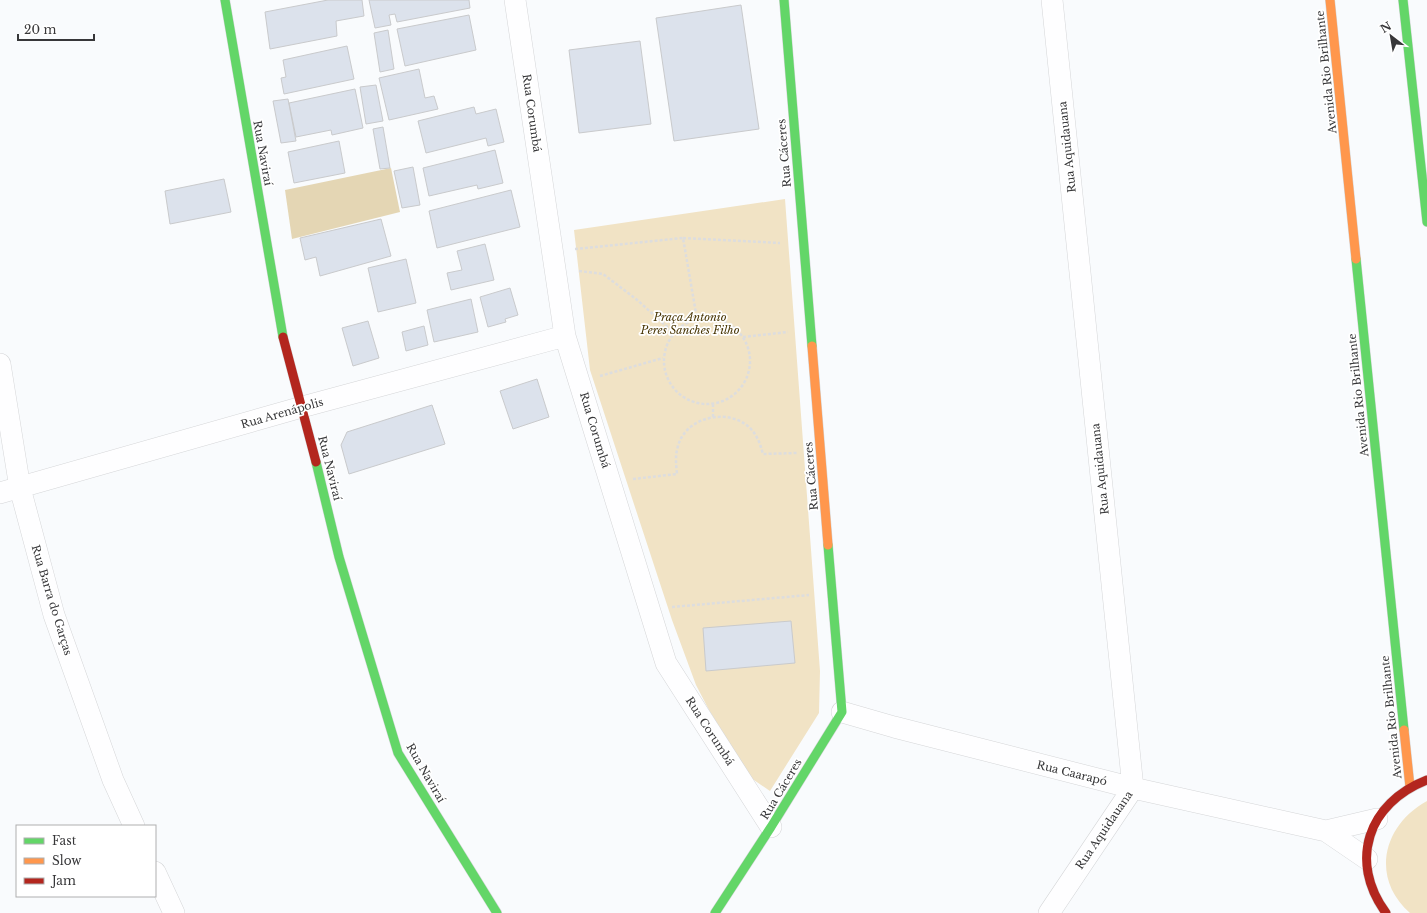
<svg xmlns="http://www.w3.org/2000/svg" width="1427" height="913" viewBox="0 0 1427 913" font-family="'Libre Baskerville',serif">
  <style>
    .green { fill: #f1e3c5 }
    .forest { fill: #e4d6b4 }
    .building { fill: #dce2ec; stroke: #c9cacc }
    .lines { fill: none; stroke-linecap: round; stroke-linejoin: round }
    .street-casing { stroke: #d5d6d8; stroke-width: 22 }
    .fast-casing { stroke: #d5d6d8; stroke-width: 10 }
    .slow-casing { stroke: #d5d6d8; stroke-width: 10 }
    .jam-casing { stroke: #d5d6d8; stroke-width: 10 }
    .path { stroke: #ddddde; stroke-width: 2.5; stroke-dasharray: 3 2; stroke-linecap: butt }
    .street { stroke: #fefeff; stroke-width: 21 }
    .fast { stroke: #63d668; stroke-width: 9 }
    .slow { stroke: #ff974d; stroke-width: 9 }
    .jam { stroke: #b3261e; stroke-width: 9 }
    .labels { text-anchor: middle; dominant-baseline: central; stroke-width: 3.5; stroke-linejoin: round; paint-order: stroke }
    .street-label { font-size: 11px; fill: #373739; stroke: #fff }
    .park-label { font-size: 11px; font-style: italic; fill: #463300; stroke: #fff }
  </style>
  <rect width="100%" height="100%" fill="#f9fbfd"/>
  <path class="green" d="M 785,199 L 820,671 L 819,713 L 770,791 L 751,778 L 709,710 L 696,685 L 672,620 L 590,370 L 574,230 Z
    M 1427,801 L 1427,913 L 1410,913 C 1370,878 1383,825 1427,801 Z"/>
  <path class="forest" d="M 391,168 L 400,212 L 292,239 L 285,190 Z"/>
  <path class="building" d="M 328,0 L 362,0 L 364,16 L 336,21 L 337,36 L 270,49 L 265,12 Z
    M 369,0 L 469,0 L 470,8 L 397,22 L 395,14 L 389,15 L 391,25 L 375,28 Z
    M 741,5 L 759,129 L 674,141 L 656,18 Z
    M 469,15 L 476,50 L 405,66 L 397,29 Z
    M 388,30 L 394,69 L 380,72 L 374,33 Z
    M 640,41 L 651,124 L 579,133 L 569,50 Z
    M 347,46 L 354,79 L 284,94 L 281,78 L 286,77 L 283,60 Z
    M 419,69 L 425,98 L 434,96 L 438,109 L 389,120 L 379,78 Z
    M 376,85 L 383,121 L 366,124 L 360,87 Z
    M 355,89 L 363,128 L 332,135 L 331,130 L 296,137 L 289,103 Z
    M 288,99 L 296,141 L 281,143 L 273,101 Z
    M 474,107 L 476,114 L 496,109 L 504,142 L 488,146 L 486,138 L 426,153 L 418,121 Z
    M 383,127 L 390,168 L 380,169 L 373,129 Z
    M 339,141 L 345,173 L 294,183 L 288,152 Z
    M 495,150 L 503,183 L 478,189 L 477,185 L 429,196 L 423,168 Z
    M 413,167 L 420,205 L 402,208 L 394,171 Z
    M 224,179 L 231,212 L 170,224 L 165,191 Z
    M 511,190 L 520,227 L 437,248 L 429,211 Z
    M 381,219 L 391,256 L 320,276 L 316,257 L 305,260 L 300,238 Z
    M 485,244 L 494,280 L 451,290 L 447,273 L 462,270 L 457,251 Z
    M 406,259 L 416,303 L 378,312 L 368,268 Z
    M 510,288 L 518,315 L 505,319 L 506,322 L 488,327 L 480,297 Z
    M 471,299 L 478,332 L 434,342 L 427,310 Z
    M 368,321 L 379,358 L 353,366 L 342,328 Z
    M 424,326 L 428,345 L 406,351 L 402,332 Z
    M 537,379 L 549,417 L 513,429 L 500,391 Z
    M 432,405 L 445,444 L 349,474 L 341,445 L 347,432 Z
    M 791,621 L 795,663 L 706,671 L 703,628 Z"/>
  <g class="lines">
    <defs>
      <path id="street" d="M 515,0 L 565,336 L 666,663 L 771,827
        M 0,364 L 20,488 L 54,615 L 113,780 L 134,826
        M 0,493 L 302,407 L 565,336
        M 842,712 L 894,727 L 1133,788 L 1326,831 L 1367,859
        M 1326,831 L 1377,819
        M 155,872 L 174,913
        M 1049,913 L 1133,788 L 1052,0"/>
      <path id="fast" d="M 225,0 L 283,337
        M 784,0 L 812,346
        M 1403,0 L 1427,222
        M 1356,259 L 1404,730
        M 316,462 L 339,557 L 398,753 L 497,913
        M 715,913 L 771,827 L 842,712 L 828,545"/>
      <path id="slow" d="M 1330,0 L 1356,259
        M 812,346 L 828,545
        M 1404,730 L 1410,787"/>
      <path id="jam" d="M 283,337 L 316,462
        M 1386,913 C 1348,861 1368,803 1427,780"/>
    </defs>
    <use href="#street" class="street-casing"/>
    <use href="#fast" class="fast-casing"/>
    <use href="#slow" class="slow-casing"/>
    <use href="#jam" class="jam-casing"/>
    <path class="path" d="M 683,238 L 780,243
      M 575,249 L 683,238 L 697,319
      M 579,271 L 603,274 L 636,299 L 674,333
      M664 361a43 43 0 1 1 86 0a43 43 0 1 1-86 0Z
      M 743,337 L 788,332
      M 600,376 L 663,358
      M 713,404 L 713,417
      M 633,479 L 677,474 C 676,464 675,455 678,446 C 686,416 730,407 751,429 C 758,437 760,444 763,454 L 797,453
      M 672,607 L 809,595"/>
    <use href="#street" class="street"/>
    <use href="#fast" class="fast"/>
    <use href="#slow" class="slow"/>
    <use href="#jam" class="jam"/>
  </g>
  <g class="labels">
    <g class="street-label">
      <text transform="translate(1326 72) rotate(-96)">Avenida Rio Brilhante</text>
      <text transform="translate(532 113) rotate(82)">Rua Corumbá</text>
      <text transform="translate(1067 147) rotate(-96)">Rua Aquidauana</text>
      <text transform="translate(263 153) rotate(80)">Rua Naviraí</text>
      <text transform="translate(784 153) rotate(-95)">Rua Cáceres</text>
      <text transform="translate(1358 395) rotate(-96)">Avenida Rio Brilhante</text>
      <text transform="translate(282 413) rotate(-16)">Rua Arenápolis</text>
      <text transform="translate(595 430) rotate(73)">Rua Corumbá</text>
      <text transform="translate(330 468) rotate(76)">Rua Naviraí</text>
      <text transform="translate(1100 469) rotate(-96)">Rua Aquidauana</text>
      <text transform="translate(811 476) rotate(-95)">Rua Cáceres</text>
      <text transform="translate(52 600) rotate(73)">Rua Barra do Garças</text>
      <text transform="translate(1391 717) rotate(-96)">Avenida Rio Brilhante</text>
      <text transform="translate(710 731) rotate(57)">Rua Corumbá</text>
      <text transform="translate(426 773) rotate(60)">Rua Naviraí</text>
      <text transform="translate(1072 773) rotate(14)">Rua Caarapó</text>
      <text transform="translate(781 789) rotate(-59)">Rua Cáceres</text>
      <text transform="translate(1104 830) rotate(-56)">Rua Aquidauana</text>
    </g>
    <g class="park-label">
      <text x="690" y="317">Praça Antonio<tspan x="690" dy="13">Peres Sanches Filho</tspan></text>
    </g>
  </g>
  <rect x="16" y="825" width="140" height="72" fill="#ffffff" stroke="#afafb0"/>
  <rect x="24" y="838" width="20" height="6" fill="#63d668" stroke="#afafb0"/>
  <text x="52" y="845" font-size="12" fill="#373739">Fast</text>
  <rect x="24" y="858" width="20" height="6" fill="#ff974d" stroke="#afafb0"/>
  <text x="52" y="865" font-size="12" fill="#373739">Slow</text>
  <rect x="24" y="878" width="20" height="6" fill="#b3261e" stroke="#afafb0"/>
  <text x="52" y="885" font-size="12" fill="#373739">Jam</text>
  <g transform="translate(1391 36) rotate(329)" stroke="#ffffff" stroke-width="3" paint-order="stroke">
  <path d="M0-3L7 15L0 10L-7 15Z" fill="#373739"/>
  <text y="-6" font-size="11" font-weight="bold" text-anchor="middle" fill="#373739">N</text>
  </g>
  <path d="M18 34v6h76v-6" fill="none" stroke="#373739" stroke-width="2"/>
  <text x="24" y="34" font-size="12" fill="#373739" stroke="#ffffff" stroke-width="3" paint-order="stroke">20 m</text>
</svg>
